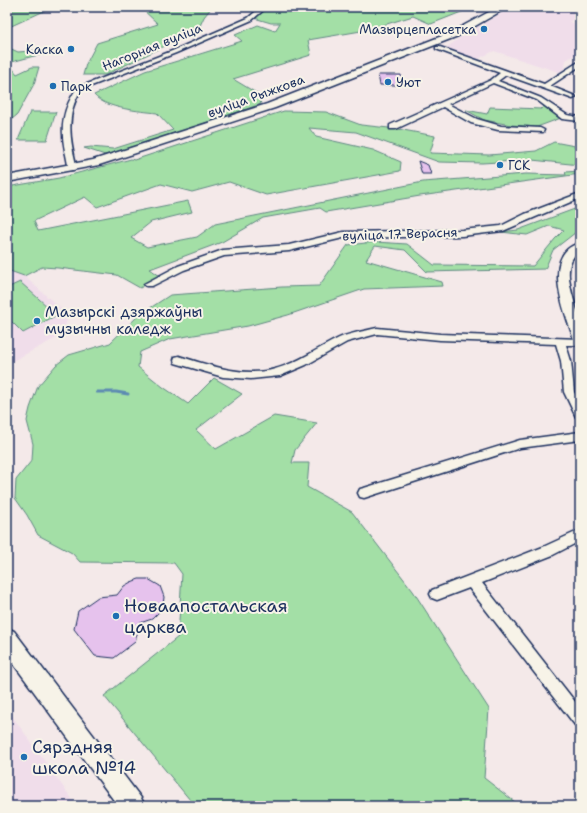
<svg xmlns="http://www.w3.org/2000/svg" width="587" height="813" viewBox="0 0 587 813" font-family="'Shantell Sans',sans-serif">
  <style>
    .built { fill: #f0ddea }
    .green { fill: #a3dfa6; stroke: #5f8782 }
    .lines { fill: none; stroke-linecap: round; stroke-linejoin: round }
    .stream { stroke: #5d8bb2; stroke-width: 3 }
    .building { fill: #e6c2ed; stroke: #1b2f5e }
    .minor-casing { stroke: #1b2f5e; stroke-width: 3 }
    .tertiary-casing { stroke: #1b2f5e; stroke-width: 3 }
    .secondary-casing { stroke: #1b2f5e; stroke-width: 3 }
    .minor { fill: #f7f3e8; fill-rule: evenodd }
    .tertiary { fill: #f7f3e8; fill-rule: evenodd }
    .secondary { fill: #f7f3e8; fill-rule: evenodd }
    .poi-dot { fill: #1f6fb2; stroke: #f7f3e8; stroke-width: 1.5 }
    .labels { text-anchor: middle; dominant-baseline: central; stroke-width: 4; stroke-linejoin: round; paint-order: stroke }
    .far-poi-label { font-size: 13px; fill: #1b2f5e; stroke: #f7f3e8; text-anchor: start }
    .far-street-label { font-size: 13px; fill: #1b2f5e; stroke: #f7f3e8 }
    .poi-label { font-size: 15px; fill: #1b2f5e; stroke: #f7f3e8; text-anchor: start }
    .near-poi-label { font-size: 18px; fill: #1b2f5e; stroke: #f7f3e8; text-anchor: start }
  </style>
  <rect width="100%" height="100%" fill="#f4e9e9"/>
  <filter id="ink" filterUnits="userSpaceOnUse"><feTurbulence type="fractalNoise" baseFrequency=".025" numOctaves="2"/><feDisplacementMap in="SourceGraphic" scale="8" xChannelSelector="R" yChannelSelector="G"/><feConvolveMatrix kernelMatrix="1 2 1 2 8 2 1 2 1" color-interpolation-filters="sRGB"/></filter>
  <g filter="url(#ink)">
    <path class="built" d="M 512,7 L 580,7 L 580,15 L 569,22 L 576,24 L 574,31 L 580,36 L 580,52 L 566,60 L 564,69 L 559,72 L 494,51 L 478,59 L 446,48 L 464,35 Z
      M 7,270 L 24,276 L 68,315 L 65,327 L 58,337 L 7,364 Z
      M 7,709 L 77,806 L 7,806 Z"/>
    <path class="green" d="M 7,7 L 53,7 L 7,28 Z
      M 140,7 L 212,7 L 204,17 L 198,30 L 105,75 L 83,75 L 86,64 L 97,43 L 158,24 Z
      M 264,7 L 474,7 L 431,24 L 413,16 L 367,30 L 308,40 L 311,55 L 233,79 L 258,94 L 261,104 L 141,145 L 105,155 L 84,148 L 91,147 L 113,149 L 173,130 L 157,113 C 140,111 106,109 94,95 L 145,71 L 242,41 L 235,35 L 258,25 L 275,31 L 280,23 L 271,23 L 254,18 Z
      M 7,47 L 18,52 L 55,49 L 49,54 L 34,56 L 8,63 L 17,74 L 32,67 L 39,67 L 34,84 L 17,115 L 7,123 Z
      M 544,106 L 561,118 L 537,127 L 511,125 L 484,120 L 466,110 L 487,114 L 490,107 L 541,109 Z
      M 284,111 L 326,112 L 361,125 L 398,129 L 435,136 L 430,153 L 489,155 L 536,151 L 554,142 L 580,147 L 580,165 L 532,160 L 482,163 L 439,162 L 356,132 L 309,128 L 316,137 L 373,150 L 401,162 L 400,171 L 266,195 L 229,182 L 192,192 L 161,184 L 97,207 L 85,197 L 34,221 L 38,231 L 188,201 L 192,212 L 151,222 L 131,238 L 147,247 L 197,237 L 215,224 L 423,182 L 526,174 L 566,175 L 565,172 L 580,171 L 580,174 L 420,196 L 326,212 L 320,208 L 263,218 L 222,242 L 150,269 L 160,276 L 140,288 L 117,275 L 58,268 L 42,267 L 24,276 L 7,270 L 7,187 L 59,178 L 131,159 L 134,160 Z
      M 30,112 L 56,112 L 47,140 L 18,140 Z
      M 580,207 L 580,229 L 553,250 L 545,269 L 427,272 L 405,250 L 375,246 L 366,260 L 442,282 L 443,286 L 364,289 L 288,315 L 248,326 L 170,339 L 140,352 L 138,367 L 163,387 L 188,404 L 214,378 L 242,394 L 196,430 L 216,449 L 274,416 L 317,423 L 295,450 L 292,463 L 309,463 L 307,487 L 352,512 L 413,591 L 489,709 L 484,778 L 520,806 L 195,806 L 104,696 L 178,637 L 182,574 L 174,563 L 80,562 L 72,553 L 38,535 L 27,515 L 15,498 L 16,480 L 32,460 L 33,444 L 27,421 L 30,408 L 38,386 L 56,365 L 69,355 L 110,343 L 138,316 L 170,295 L 282,287 L 319,286 L 348,245 L 375,242 L 407,244 L 434,265 L 533,266 L 555,239 L 564,230 L 549,226 L 527,235 L 501,232 L 518,230 Z
      M 20,282 L 57,315 L 23,333 L 7,317 L 7,288 Z"/>
    <g class="lines">
      <path class="stream" d="M 97,392 L 116,392 L 128,394"/>
    </g>
    <path class="building" d="M 378,75 L 401,75 L 403,85 L 380,85 Z
      M 418,161 L 428,165 L 431,174 L 422,174 Z
      M 139,579 L 148,579 L 160,586 L 164,597 L 163,605 L 158,613 L 152,619 L 140,623 L 135,642 L 114,658 L 95,656 L 74,629 L 78,611 L 98,597 L 117,595 L 124,586 L 131,582 Z"/>
    <g class="lines">
      <defs>
        <path id="minor" d="M 261,7 L 267,7 L 252,20 L 176,53 L 81,90 C 65,115 70,141 77,168 L 73,170 L 70,170 C 67,164 67,157 65,151 C 60,127 63,108 77,88 L 172,51 L 248,18 Z
          M 436,47 L 440,47 L 544,84 L 580,61 L 580,66 L 550,86 L 575,96 L 576,97 L 573,99 L 506,75 L 498,81 L 541,98 L 567,115 L 580,117 L 580,121 L 562,119 L 537,100 L 493,83 L 448,104 L 477,119 L 501,126 L 540,128 L 544,130 L 543,132 L 498,130 L 471,123 L 443,107 L 396,129 L 390,129 L 390,125 L 491,80 L 500,73 L 436,49 Z
          M 580,193 L 580,198 L 503,231 L 462,236 L 343,238 L 289,251 L 224,256 L 184,270 L 152,286 L 146,286 L 144,284 L 178,266 L 223,250 L 289,245 L 343,232 L 462,230 L 501,226 L 525,214 Z
          M 377,328 L 440,334 L 580,339 L 580,345 L 566,345 L 571,361 L 574,392 L 580,403 L 580,418 L 576,417 L 564,392 L 561,361 L 556,344 L 440,340 L 377,334 L 347,342 L 306,365 L 280,376 L 251,379 L 223,377 L 175,363 L 174,360 L 175,357 L 179,356 C 208,365 244,378 275,369 C 298,363 318,348 339,338 C 350,333 365,331 377,328 Z
          M 580,432 L 580,440 L 520,448 L 364,498 L 360,497 L 358,493 L 360,489 L 364,488 L 520,440 Z
          M 580,530 L 580,541 L 553,555 L 482,583 L 580,708 L 580,728 L 575,725 L 469,588 L 437,600 L 432,598 L 430,594 L 432,590 L 543,547 Z"/>
        <path id="tertiary" d="M 580,243 L 580,251 C 557,265 576,302 580,321 C 581,328 580,336 580,343 L 575,342 L 574,339 C 565,314 540,253 580,243 Z"/>
        <path id="secondary" d="M 498,7 L 508,7 L 458,36 L 275,108 L 99,165 L 7,182 L 7,176 L 93,160 L 267,104 L 452,32 Z
          M 7,628 L 14,631 L 141,798 L 145,806 L 118,806 L 7,655 Z"/>
      </defs>
      <use href="#minor" class="minor-casing"/>
      <use href="#tertiary" class="tertiary-casing"/>
      <use href="#secondary" class="secondary-casing"/>
      <use href="#minor" class="minor"/>
      <use href="#tertiary" class="tertiary"/>
      <use href="#secondary" class="secondary"/>
    </g>
  </g>
  <g class="poi-dot">
    <circle cx="484" cy="29" r="4"/>
    <circle cx="71" cy="49" r="4"/>
    <circle cx="388" cy="82" r="4"/>
    <circle cx="53" cy="86" r="4"/>
    <circle cx="500" cy="165" r="4"/>
    <circle cx="37" cy="321" r="4"/>
    <circle cx="116" cy="616" r="4"/>
    <circle cx="24" cy="757" r="4"/>
  </g>
  <g class="labels">
    <g class="far-poi-label">
      <text x="476" y="29" text-anchor="end">Мазырцепласетка</text>
      <text x="63" y="49" text-anchor="end">Каска</text>
      <text x="396" y="82">Уют</text>
      <text x="61" y="86">Парк</text>
      <text x="508" y="165">ГСК</text>
    </g>
    <g class="far-street-label">
      <text transform="translate(152 47) rotate(-22)">Нагорная вуліца</text>
      <text transform="translate(256 96) rotate(-20)">вуліца Рыжкова</text>
      <text transform="translate(400 234) rotate(-2)">вуліца 17 Верасня</text>
    </g>
    <g class="poi-label">
      <text x="45" y="312">Мазырскі дзяржаўны<tspan x="45" dy="17">музычны каледж</tspan></text>
    </g>
    <g class="near-poi-label">
      <text x="124" y="606">Новаапостальская<tspan x="124" dy="21">царква</tspan></text>
      <text x="32" y="747">Сярэдняя<tspan x="32" dy="21">школа №14</tspan></text>
    </g>
  </g>
  <rect width="587" height="813" fill="none" stroke="#f7f3e8" stroke-width="24"/>
  <rect x="12" y="12" width="563" height="789" fill="none" stroke="#1b2f5e" stroke-width="1.5" filter="url(#ink)"/>
</svg>
